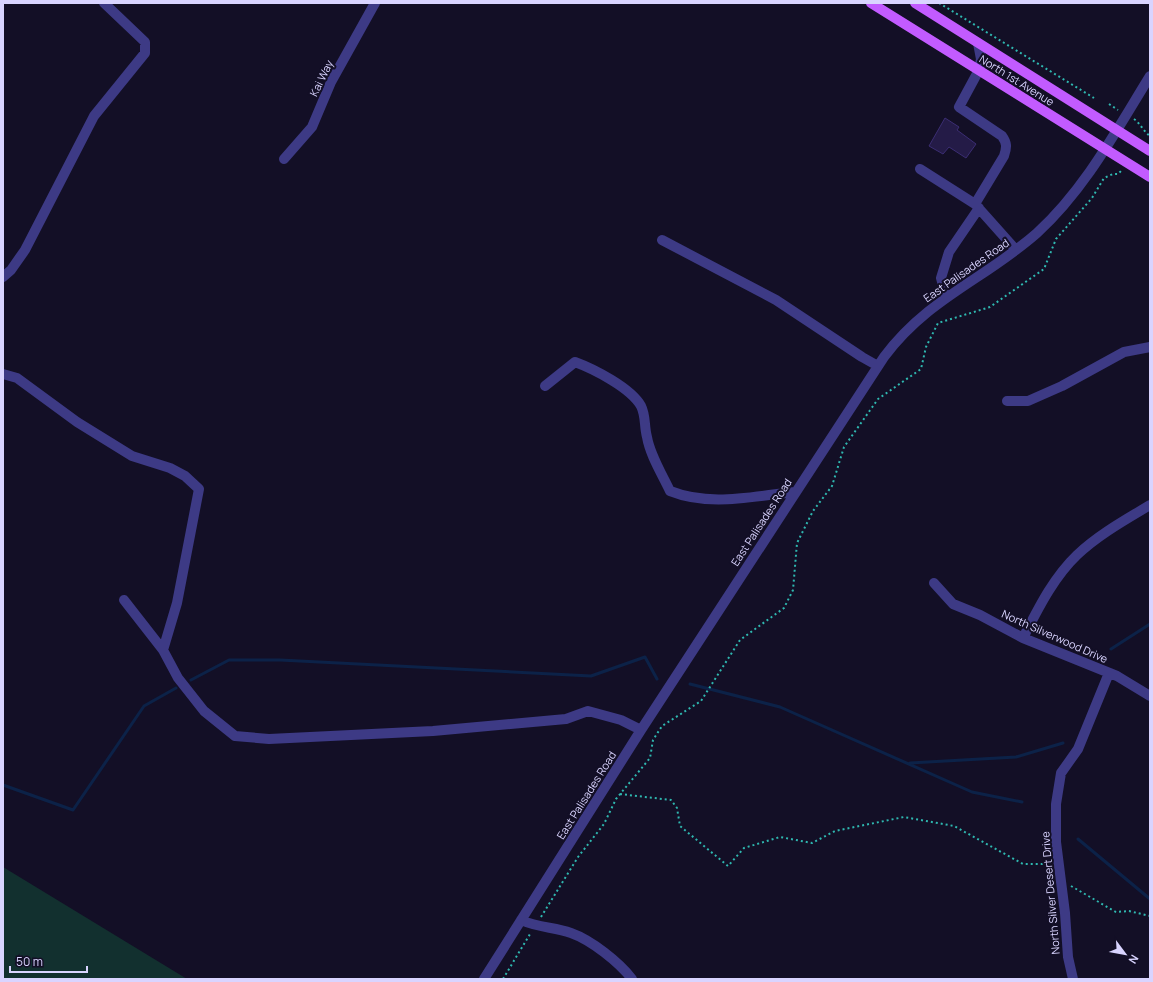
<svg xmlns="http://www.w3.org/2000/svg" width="1153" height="982" viewBox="0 0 1153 982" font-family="Manrope,sans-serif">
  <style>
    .green { fill: #12302f }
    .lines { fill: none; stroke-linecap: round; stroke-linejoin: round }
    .stream { stroke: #0c2248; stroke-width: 3 }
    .building { fill: #241b47; stroke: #3b2d73 }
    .path { stroke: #2fb8b0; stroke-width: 2; stroke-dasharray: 2 3; stroke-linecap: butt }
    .minor { stroke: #3d3a85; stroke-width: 10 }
    .major { stroke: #c25bff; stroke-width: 10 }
    .labels { text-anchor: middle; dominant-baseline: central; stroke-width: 4; stroke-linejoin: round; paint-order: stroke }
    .street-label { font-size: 11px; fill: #d9d4ff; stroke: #130f26 }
  </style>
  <rect width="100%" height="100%" fill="#130f26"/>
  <path class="green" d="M 3,867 L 187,979 L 3,979 Z"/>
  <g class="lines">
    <path class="stream" d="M 1111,649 L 1150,624
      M 191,680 L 229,660 L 280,660 L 591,676 L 645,657 L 657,679
      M 690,684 L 780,707 L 972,792 L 1022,802
      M 910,763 L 1016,757 L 1063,743
      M 3,785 L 73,810 L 144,706 L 176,688
      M 1078,839 L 1150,899"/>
  </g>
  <path class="building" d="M 945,118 L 959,127 L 957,130 L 976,144 L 966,158 L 949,147 L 943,154 L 929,146 Z"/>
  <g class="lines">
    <path class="path" d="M 939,3 L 1094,98
      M 1109,104 L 1118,110
      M 1134,119 C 1141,124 1143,131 1150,136
      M 620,794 L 671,800 L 677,808 L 680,826 L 728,866 L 744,848 L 780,837 L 812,843 L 835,831 L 904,817 L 954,826 L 1023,864 L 1043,864 L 1049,866
      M 1071,886 L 1116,912 L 1129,911 L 1150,916
      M 541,917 L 578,857 L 604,824 L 616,799 L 650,758 L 653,740 L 662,726 L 701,701 L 740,640 L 784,608 L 793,590 L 797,543 L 813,511 L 832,486 L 844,447 L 878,399 L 921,369 L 926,347 L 938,323 L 990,307 L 1044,269 L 1056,239 L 1092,198 L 1104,178 L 1113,174 L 1118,174 L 1121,171
      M 503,979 L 530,934"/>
    <path class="minor" d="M 978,43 L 981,59 L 979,70 L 959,107 L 1002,136 C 1007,143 1007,147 1004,156 L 975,204 L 1016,250
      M 284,159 L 312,127 L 331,82 L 375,3
      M 920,169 L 975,204
      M 662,240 L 776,300 L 862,357 L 878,366
      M 3,277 L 11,270 L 25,250 L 94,116 L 145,53 L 145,42 L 104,3
      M 946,297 L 941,278 L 949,252 L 979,208
      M 3,374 L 17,378 L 77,422 L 132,456 L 170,468 L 185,476 L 199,489 L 177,603 L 163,650
      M 545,386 L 575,362 C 594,369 631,388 641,406 C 646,416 644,426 647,437 C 650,455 662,474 670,491 C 710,507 753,496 795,492
      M 1007,401 L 1028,401 L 1062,386 L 1124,352 L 1150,347
      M 934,583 L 953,604 L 980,615 L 1023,638 L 1117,676 L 1150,696
      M 124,600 L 163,650 L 178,678 L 204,711 L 235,736 L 269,739 L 433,731 L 566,719 L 588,711 L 621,720 L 641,730
      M 1023,638 C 1038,609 1053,578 1077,555 C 1098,535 1125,520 1150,505
      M 521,920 C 539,928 554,927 571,933 C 591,940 619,962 632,979
      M 484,979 L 641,730 L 884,357 C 928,298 985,279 1037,233 C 1085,189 1116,131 1150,76
      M 1073,979 L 1068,957 L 1065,913 L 1056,842 L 1056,804 L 1061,773 L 1078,749 L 1109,673"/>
    <path class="major" d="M 871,3 L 1150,177
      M 915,3 L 1150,151"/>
  </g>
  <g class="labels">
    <g class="street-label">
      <text transform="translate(321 78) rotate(-64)">Kai Way</text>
      <text transform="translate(1017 80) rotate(32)">North 1st Avenue</text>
      <text transform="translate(966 270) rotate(-35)">East Palisades Road</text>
      <text transform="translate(761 522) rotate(-57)">East Palisades Road</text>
      <text transform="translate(1055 636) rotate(24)">North Silverwood Drive</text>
      <text transform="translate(586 795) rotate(-58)">East Palisades Road</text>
      <text transform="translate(1050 893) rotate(-95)">North Silver Desert Drive</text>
    </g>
  </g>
  <rect width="1153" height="982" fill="none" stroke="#d9d4ff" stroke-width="8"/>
  <g transform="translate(1125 954) rotate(122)" stroke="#130f26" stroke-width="3" paint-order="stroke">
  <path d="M0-3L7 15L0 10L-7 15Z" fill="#d9d4ff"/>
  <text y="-6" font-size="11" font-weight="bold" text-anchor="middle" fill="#d9d4ff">N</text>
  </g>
  <path d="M10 966v6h77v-6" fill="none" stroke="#d9d4ff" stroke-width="2"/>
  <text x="16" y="966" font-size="12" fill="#d9d4ff" stroke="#130f26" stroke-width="3" paint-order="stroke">50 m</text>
</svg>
